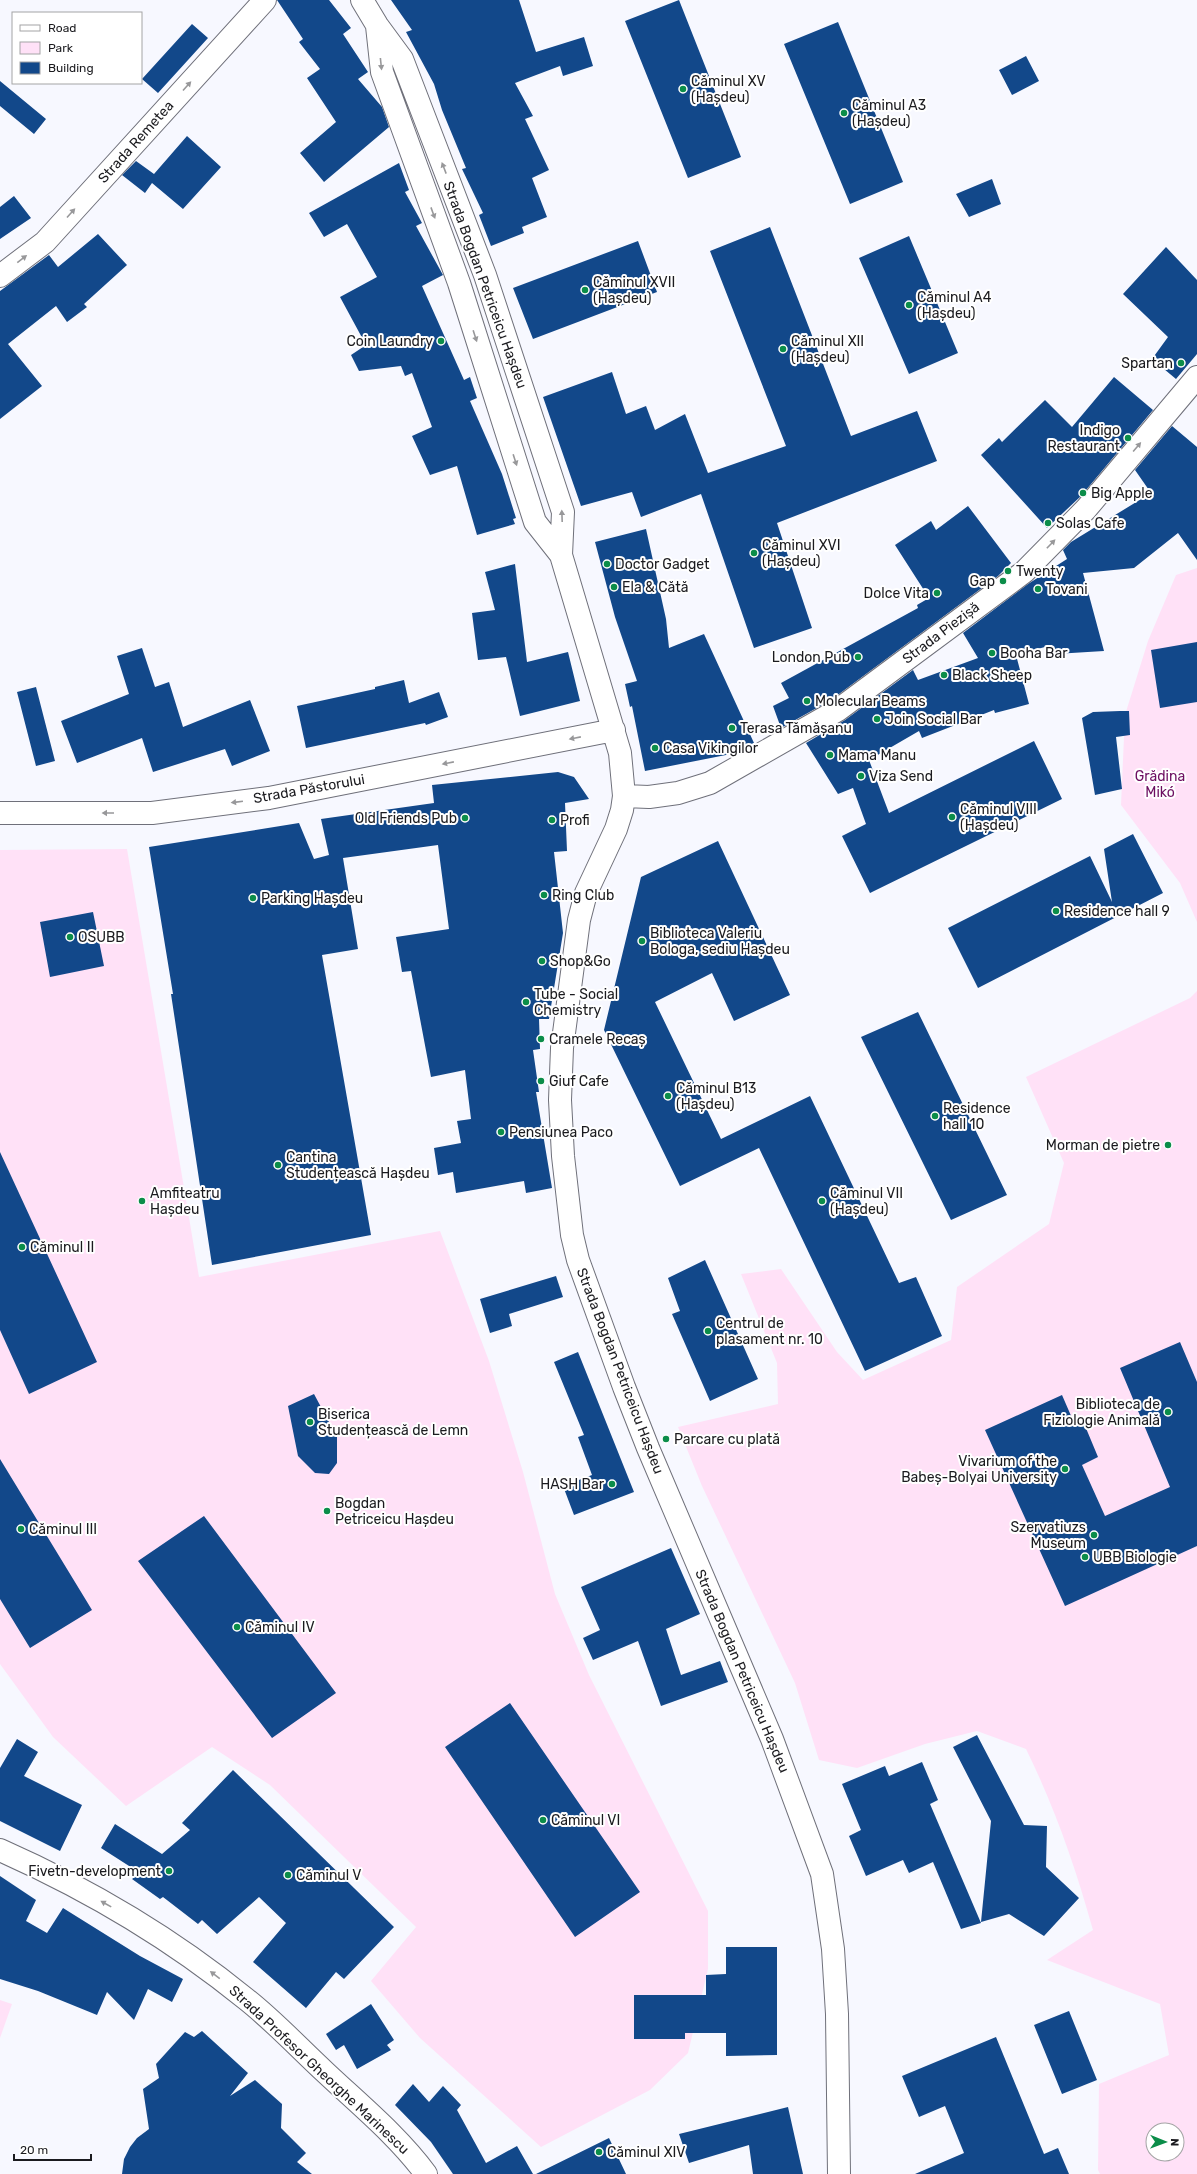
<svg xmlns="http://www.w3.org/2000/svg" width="1197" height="2174" viewBox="0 0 1197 2174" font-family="Rubik,sans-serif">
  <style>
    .green { fill: #ffe1f7; fill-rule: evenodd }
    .building { fill: #12488a }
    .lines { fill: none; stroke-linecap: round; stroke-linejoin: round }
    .minor-casing { stroke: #6f707a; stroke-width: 24 }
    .minor { stroke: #fff; stroke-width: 22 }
    .oneway { fill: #98989a }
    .poi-dot { fill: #0b8d49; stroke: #fff; stroke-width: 1.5 }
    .labels { text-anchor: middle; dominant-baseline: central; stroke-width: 4; stroke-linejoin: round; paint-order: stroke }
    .poi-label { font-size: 14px; fill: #1b1b1f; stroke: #fff; text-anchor: start }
    .street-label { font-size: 14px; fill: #1b1b1f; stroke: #fff }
    .park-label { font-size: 14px; fill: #6d0f61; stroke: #fff }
  </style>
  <rect width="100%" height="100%" fill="#f7f8ff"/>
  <path class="green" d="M 1197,568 L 1197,922 L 1180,883 L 1121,805 L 1125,715 L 1148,641 L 1176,575 Z
    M 127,849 L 199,1277 L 440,1231 L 489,1361 L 523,1472 L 555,1594 L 589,1675 L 708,1911 L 708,1969 L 688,2053 L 650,2090 L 541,2147 L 420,2038 L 371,1981 L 416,1927 L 270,1785 L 212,1747 L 126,1806 L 53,1737 L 0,1664 L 0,850 Z
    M 1197,991 L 1197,2174 L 1100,2174 L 1098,2170 L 1099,2084 L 1169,2055 L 1160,2004 L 1047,1960 L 1093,1930 C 1075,1866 1055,1808 1026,1749 L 977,1731 L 925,1744 L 857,1768 L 819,1760 L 795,1683 L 702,1486 L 678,1427 L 778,1404 L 777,1363 L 741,1274 L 781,1269 L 837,1352 L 863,1380 L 951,1340 L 957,1287 L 1049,1224 L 1064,1163 L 1026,1077 L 1190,998 ZM 1153,2130 L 1177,2130 L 1177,2154 L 1153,2154 Z
    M 0,2000 L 12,2004 L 0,2038 Z"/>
  <path class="building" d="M 277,0 L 329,0 L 351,28 L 343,34 L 368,72 L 358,79 L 382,107 L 389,127 L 324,182 L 300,153 L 336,122 L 307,78 L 320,69 L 299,42 L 303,39 Z
    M 391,0 L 519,0 L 536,52 L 584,37 L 593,66 L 563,76 L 560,66 L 515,83 L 533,116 L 525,119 L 549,170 L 532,178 L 547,217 L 522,227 L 524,233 L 491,246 L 479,215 L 483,213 L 462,169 L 466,168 L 442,110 L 434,84 L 406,32 L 412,30 Z
    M 679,0 L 741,157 L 688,178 L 625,21 Z
    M 838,22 L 903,182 L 850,204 L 784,44 Z
    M 192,24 L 208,38 L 158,93 L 142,79 Z
    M 1026,56 L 1039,81 L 1012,95 L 999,70 Z
    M 0,81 L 46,119 L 34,134 L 0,106 Z
    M 187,136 L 221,167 L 183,209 L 152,183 L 145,193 L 122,175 L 136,161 L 154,174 Z
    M 399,163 L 409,190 L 405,192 L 422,223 L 416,226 L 443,275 L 422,286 L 464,380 L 470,377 L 477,398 L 470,401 L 502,474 L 516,518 L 513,519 L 515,524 L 477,535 L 457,466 L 430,475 L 412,436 L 432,427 L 412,373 L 405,376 L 401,366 L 359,371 L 351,355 L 366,345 L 340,297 L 377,277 L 347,224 L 324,237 L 309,213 Z
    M 992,179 L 1001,204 L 969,217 L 956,194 Z
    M 14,196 L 31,218 L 0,239 L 0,207 Z
    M 770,227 L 851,436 L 917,411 L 937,461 L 777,523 L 812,628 L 754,648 L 701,494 L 641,517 L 632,492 L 581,506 L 543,397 L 612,372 L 626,414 L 646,406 L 655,430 L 685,414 L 708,473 L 786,446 L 710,251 Z
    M 98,234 L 127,265 L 84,304 L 87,307 L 67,322 L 56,306 L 8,344 L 42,386 L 0,419 L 0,291 L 49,255 L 58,267 Z
    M 909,236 L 958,353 L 909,374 L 859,258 Z
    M 638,241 L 657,292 L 533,339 L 513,288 Z
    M 1166,247 L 1197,280 L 1197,354 L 1176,379 L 1152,359 L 1168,337 L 1123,294 Z
    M 1114,377 L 1153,410 L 1081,496 L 1047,528 L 981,455 L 999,438 L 1002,442 L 1045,400 L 1072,427 Z
    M 1172,426 L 1197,447 L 1197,560 L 1178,533 L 1134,568 L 1083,573 L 1104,651 L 1055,654 L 1052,645 L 1016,655 L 1029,704 L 995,713 L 994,710 L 922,738 L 919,731 L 869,760 L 889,813 L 1034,741 L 1062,799 L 870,893 L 842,836 L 866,824 L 853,788 L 838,794 L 806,743 L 845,720 L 913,670 L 918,680 L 978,658 L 963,633 L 1028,584 L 1067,559 L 1063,550 L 1071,542 L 1151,493 L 1135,470 Z
    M 968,506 L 1011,563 L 998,576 L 831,700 L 781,728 L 773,706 L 789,698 L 781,683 L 918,608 L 917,605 L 929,598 L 895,545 L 931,521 L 936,530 Z
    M 646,529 L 666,619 L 669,648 L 704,634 L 754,743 L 731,754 L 645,771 L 632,706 L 630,707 L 625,684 L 637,681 L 615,617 L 595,542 Z
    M 515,564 L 527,662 L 568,652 L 580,701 L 520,716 L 506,657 L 478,660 L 472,613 L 495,610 L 485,572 Z
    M 1197,642 L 1197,702 L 1160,708 L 1151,650 Z
    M 142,648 L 155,687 L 169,682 L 183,727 L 250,700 L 270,751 L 232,766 L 225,749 L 153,772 L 142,738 L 77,763 L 61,721 L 129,694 L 117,656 Z
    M 404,680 L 409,703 L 439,692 L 448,717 L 426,725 L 425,723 L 306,748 L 297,706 L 375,689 L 375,687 Z
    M 36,687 L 55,761 L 36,766 L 17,692 Z
    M 1120,711 L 1129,711 L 1130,735 L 1116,737 L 1122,789 L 1095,795 L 1082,718 L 1093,712 Z
    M 558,772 L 574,777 L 589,799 L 565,803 L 567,851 L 554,852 L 563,933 L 549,1019 L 539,1019 L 540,1049 L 533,1050 L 539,1092 L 536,1092 L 552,1188 L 526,1193 L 524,1181 L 456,1193 L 453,1172 L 438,1175 L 434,1148 L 461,1143 L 457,1121 L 471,1119 L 465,1070 L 431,1077 L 411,971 L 402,972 L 396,937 L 449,929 L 438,845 L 343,858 L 358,949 L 322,955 L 371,1235 L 212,1265 L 171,994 L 173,994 L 149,847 L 299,823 L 314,859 L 329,855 L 321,819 L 434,803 L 432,785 Z
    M 1133,834 L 1163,893 L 978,988 L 948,928 L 1090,856 L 1112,902 L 1104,849 Z
    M 718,841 L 790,995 L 734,1021 L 712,973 L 655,1002 L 721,1139 L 810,1096 L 899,1283 L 916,1277 L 942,1336 L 865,1371 L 759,1148 L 680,1186 L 604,1030 L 641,877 Z
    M 93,912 L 104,966 L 50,977 L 40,922 Z
    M 918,1012 L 1007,1195 L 951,1220 L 861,1037 Z
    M 0,1152 L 97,1362 L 29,1394 L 0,1330 Z
    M 705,1260 L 758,1379 L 710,1401 L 672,1314 L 680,1311 L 668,1278 Z
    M 556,1276 L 563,1297 L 509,1314 L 512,1326 L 490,1333 L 480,1299 Z
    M 1180,1342 L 1197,1382 L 1197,1546 L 1065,1606 L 985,1430 L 1062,1395 L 1075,1425 L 1083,1421 L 1098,1457 L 1082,1465 L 1105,1516 L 1170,1487 L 1120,1368 Z
    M 578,1352 L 634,1492 L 574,1515 L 563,1486 L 592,1475 L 578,1437 L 584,1435 L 554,1362 Z
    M 314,1394 L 337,1437 L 337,1463 L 329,1474 L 315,1473 L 298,1456 L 288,1406 Z
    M 0,1459 L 92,1610 L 30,1648 L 0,1599 Z
    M 204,1516 L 336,1693 L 272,1738 L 138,1561 Z
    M 671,1548 L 700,1614 L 666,1629 L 681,1675 L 720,1661 L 728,1682 L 661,1706 L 638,1641 L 593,1660 L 583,1638 L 600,1630 L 581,1587 Z
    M 510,1703 L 640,1892 L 575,1937 L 445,1747 Z
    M 977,1735 L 1024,1825 L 1047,1826 L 1046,1867 L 1079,1898 L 1044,1936 L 1009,1914 L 981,1922 L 991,1821 L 953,1747 Z
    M 17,1739 L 38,1752 L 24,1776 L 82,1805 L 60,1851 L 0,1821 L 0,1768 Z
    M 922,1762 L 938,1800 L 930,1804 L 981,1923 L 961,1929 L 933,1862 L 909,1873 L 903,1860 L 866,1876 L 849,1836 L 861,1830 L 842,1784 L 885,1766 L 889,1776 Z
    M 233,1770 L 394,1927 L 344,1979 L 336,1972 L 306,2008 L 253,1962 L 286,1923 L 259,1897 L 217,1934 L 202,1920 L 198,1924 L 163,1897 L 160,1899 L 132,1879 L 140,1873 L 101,1848 L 115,1824 L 162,1854 L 190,1830 L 182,1823 Z
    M 0,1876 L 36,1900 L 26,1921 L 47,1933 L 63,1908 L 140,1956 L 183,1979 L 172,2002 L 148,1989 L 134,2020 L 107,1992 L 97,2015 L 38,1991 L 0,1979 Z
    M 726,1947 L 777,1947 L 777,2055 L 726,2056 L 726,2033 L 685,2033 L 685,2039 L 634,2039 L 634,1995 L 706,1995 L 706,1975 L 726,1974 Z
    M 371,2004 L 394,2040 L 387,2045 L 391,2050 L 357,2069 L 344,2045 L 336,2050 L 326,2034 Z
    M 1069,2011 L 1097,2080 L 1062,2094 L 1034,2025 Z
    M 202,2031 L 248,2073 L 230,2096 L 255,2080 L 282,2104 L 281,2128 L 306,2153 L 297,2162 L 312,2174 L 122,2174 L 124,2159 L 130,2147 L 137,2138 L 149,2129 L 143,2089 L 159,2078 L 156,2064 L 185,2032 L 194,2037 Z
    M 996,2037 L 1044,2154 L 1058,2148 L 1069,2174 L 915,2174 L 964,2153 L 945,2106 L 919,2117 L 902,2076 Z
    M 413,2084 L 429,2102 L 443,2086 L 461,2105 L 457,2110 L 486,2163 L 517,2146 L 533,2174 L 453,2174 L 431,2142 L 395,2105 Z
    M 788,2107 L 803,2174 L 753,2174 L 749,2145 L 689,2163 L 679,2134 Z
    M 609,2138 L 626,2174 L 536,2174 Z"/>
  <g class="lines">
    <defs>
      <path id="minor" d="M 362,0 L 377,25 L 402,59 L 485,275 L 563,512 L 561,555 L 620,753 L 624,796 L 622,810 L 616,829 L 586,893 L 579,920 L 562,1048 L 560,1100 L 563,1156 L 572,1235 L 578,1260 L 624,1387 L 648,1448 L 772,1739 L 822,1874 L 833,1949 L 837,2014 L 839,2174
        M 377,26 L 382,72 L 459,283 L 535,522 L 561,555
        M 0,276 L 45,242 L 265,0
        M 624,796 L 649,797 L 678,793 L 710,783 L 838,710 L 1024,572 L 1086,509 L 1197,377
        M 0,813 L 152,813 L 269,798 L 614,730
        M 0,1850 C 88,1889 171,1938 246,1999 C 274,2021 299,2048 326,2073 C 360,2105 398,2136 426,2174"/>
    </defs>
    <use href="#minor" class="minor-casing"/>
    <use href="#minor" class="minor"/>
  </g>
  <defs><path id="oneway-solid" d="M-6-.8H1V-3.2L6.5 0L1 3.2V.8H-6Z"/></defs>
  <g class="oneway">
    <use href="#oneway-solid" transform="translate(381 64) rotate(84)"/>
    <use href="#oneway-solid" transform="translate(187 86) rotate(-48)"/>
    <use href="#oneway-solid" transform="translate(444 168) rotate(-111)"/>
    <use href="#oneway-solid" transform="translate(71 213) rotate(-48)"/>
    <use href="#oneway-solid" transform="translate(433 213) rotate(70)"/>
    <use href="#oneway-solid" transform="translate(22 259) rotate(-38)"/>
    <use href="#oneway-solid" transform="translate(475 336) rotate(72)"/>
    <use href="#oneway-solid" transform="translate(1137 447) rotate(-50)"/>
    <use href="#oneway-solid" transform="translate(515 460) rotate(72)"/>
    <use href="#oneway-solid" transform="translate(562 516) rotate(-92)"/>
    <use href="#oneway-solid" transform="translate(1051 544) rotate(-46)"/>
    <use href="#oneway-solid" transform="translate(575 738) rotate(169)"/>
    <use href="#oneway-solid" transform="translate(448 763) rotate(169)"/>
    <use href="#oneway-solid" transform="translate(237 802) rotate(173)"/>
    <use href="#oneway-solid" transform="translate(108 813) rotate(-180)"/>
    <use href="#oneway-solid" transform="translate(106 1904) rotate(-151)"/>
    <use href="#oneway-solid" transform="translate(215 1975) rotate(-143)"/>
  </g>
  <g class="poi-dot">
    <circle cx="683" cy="89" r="4"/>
    <circle cx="844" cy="113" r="4"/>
    <circle cx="585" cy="290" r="4"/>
    <circle cx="909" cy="305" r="4"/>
    <circle cx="441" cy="341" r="4"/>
    <circle cx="783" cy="349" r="4"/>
    <circle cx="1181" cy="363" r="4"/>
    <circle cx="1128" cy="438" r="4"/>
    <circle cx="1083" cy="493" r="4"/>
    <circle cx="1048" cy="523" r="4"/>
    <circle cx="754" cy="553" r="4"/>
    <circle cx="607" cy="564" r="4"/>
    <circle cx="1008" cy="571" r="4"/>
    <circle cx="1003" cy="581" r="4"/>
    <circle cx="614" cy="587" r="4"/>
    <circle cx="1038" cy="589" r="4"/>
    <circle cx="937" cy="593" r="4"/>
    <circle cx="992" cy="653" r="4"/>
    <circle cx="858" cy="657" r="4"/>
    <circle cx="944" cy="675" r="4"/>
    <circle cx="807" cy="701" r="4"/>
    <circle cx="877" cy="719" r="4"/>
    <circle cx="732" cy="728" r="4"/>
    <circle cx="655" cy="748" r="4"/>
    <circle cx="830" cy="755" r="4"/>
    <circle cx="861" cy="776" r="4"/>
    <circle cx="952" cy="817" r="4"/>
    <circle cx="465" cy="818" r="4"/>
    <circle cx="552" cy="820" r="4"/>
    <circle cx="544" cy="895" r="4"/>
    <circle cx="253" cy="898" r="4"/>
    <circle cx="1056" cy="911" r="4"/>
    <circle cx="70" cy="937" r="4"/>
    <circle cx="642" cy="941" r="4"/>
    <circle cx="542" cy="961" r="4"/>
    <circle cx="526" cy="1002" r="4"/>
    <circle cx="541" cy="1039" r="4"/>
    <circle cx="541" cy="1081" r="4"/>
    <circle cx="668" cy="1096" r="4"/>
    <circle cx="935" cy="1116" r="4"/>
    <circle cx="501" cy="1132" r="4"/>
    <circle cx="1168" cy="1145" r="4"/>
    <circle cx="278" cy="1165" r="4"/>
    <circle cx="142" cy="1201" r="4"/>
    <circle cx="822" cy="1201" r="4"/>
    <circle cx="22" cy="1247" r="4"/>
    <circle cx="708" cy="1331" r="4"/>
    <circle cx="1168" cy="1412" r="4"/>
    <circle cx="310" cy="1422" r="4"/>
    <circle cx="666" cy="1439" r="4"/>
    <circle cx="1065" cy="1469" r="4"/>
    <circle cx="612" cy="1484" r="4"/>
    <circle cx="327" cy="1511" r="4"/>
    <circle cx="21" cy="1529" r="4"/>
    <circle cx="1094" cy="1535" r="4"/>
    <circle cx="1085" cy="1557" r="4"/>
    <circle cx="237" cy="1627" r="4"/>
    <circle cx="543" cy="1820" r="4"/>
    <circle cx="169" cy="1871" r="4"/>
    <circle cx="288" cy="1875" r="4"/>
    <circle cx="599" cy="2152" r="4"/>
  </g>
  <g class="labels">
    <g class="poi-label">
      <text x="691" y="81">Căminul XV<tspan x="691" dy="16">(Hașdeu)</tspan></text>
      <text x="852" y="105">Căminul A3<tspan x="852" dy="16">(Hașdeu)</tspan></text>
      <text x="593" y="282">Căminul XVII<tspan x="593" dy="16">(Hașdeu)</tspan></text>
      <text x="917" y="297">Căminul A4<tspan x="917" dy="16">(Hașdeu)</tspan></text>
      <text x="433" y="341" text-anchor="end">Coin Laundry</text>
      <text x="791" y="341">Căminul XII<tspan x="791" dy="16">(Hașdeu)</tspan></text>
      <text x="1173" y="363" text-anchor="end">Spartan</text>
      <text x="1120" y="430" text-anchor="end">Indigo<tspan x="1120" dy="16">Restaurant</tspan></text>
      <text x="1091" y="493">Big Apple</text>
      <text x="1056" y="523">Solas Cafe</text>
      <text x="762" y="545">Căminul XVI<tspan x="762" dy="16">(Hașdeu)</tspan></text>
      <text x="615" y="564">Doctor Gadget</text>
      <text x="1016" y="571">Twenty</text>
      <text x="995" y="581" text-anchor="end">Gap</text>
      <text x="622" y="587">Ela &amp; Cătă</text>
      <text x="1046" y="589">Tovani</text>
      <text x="929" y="593" text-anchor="end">Dolce Vita</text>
      <text x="1000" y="653">Booha Bar</text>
      <text x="850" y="657" text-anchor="end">London Pub</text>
      <text x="952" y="675">Black Sheep</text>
      <text x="815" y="701">Molecular Beams</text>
      <text x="885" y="719">Join Social Bar</text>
      <text x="740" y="728">Terasa Tămășanu</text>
      <text x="663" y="748">Casa Vikingilor</text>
      <text x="838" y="755">Mama Manu</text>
      <text x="869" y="776">Viza Send</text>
      <text x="960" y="809">Căminul VIII<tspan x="960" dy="16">(Hașdeu)</tspan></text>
      <text x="457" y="818" text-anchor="end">Old Friends Pub</text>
      <text x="560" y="820">Profi</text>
      <text x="552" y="895">Ring Club</text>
      <text x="261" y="898">Parking Hașdeu</text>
      <text x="1064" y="911">Residence hall 9</text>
      <text x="650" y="933">Biblioteca Valeriu<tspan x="650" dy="16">Bologa, sediu Hașdeu</tspan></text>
      <text x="78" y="937">OSUBB</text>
      <text x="550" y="961">Shop&amp;Go</text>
      <text x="534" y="994">Tube - Social<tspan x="534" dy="16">Chemistry</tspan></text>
      <text x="549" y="1039">Cramele Recaș</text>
      <text x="549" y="1081">Giuf Cafe</text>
      <text x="676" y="1088">Căminul B13<tspan x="676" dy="16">(Hașdeu)</tspan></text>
      <text x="943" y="1108">Residence<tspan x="943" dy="16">hall 10</tspan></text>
      <text x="509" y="1132">Pensiunea Paco</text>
      <text x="1160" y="1145" text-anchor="end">Morman de pietre</text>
      <text x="286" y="1157">Cantina<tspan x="286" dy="16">Studențească Hașdeu</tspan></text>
      <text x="150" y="1193">Amfiteatru<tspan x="150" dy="16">Hașdeu</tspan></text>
      <text x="830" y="1193">Căminul VII<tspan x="830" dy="16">(Hașdeu)</tspan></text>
      <text x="30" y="1247">Căminul II</text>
      <text x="716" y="1323">Centrul de<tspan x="716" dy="16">plasament nr. 10</tspan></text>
      <text x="1160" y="1404" text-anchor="end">Biblioteca de<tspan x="1160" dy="16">Fiziologie Animală</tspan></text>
      <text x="318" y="1414">Biserica<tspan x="318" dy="16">Studențească de Lemn</tspan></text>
      <text x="674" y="1439">Parcare cu plată</text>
      <text x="1057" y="1461" text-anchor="end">Vivarium of the<tspan x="1057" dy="16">Babeș-Bolyai University</tspan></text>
      <text x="604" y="1484" text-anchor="end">HASH Bar</text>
      <text x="335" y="1503">Bogdan<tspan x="335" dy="16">Petriceicu Hașdeu</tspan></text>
      <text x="1086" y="1527" text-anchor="end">Szervatiuzs<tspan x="1086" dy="16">Museum</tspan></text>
      <text x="29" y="1529">Căminul III</text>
      <text x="1093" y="1557">UBB Biologie</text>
      <text x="245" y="1627">Căminul IV</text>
      <text x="551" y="1820">Căminul VI</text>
      <text x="161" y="1871" text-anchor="end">Fivetn-development</text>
      <text x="296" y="1875">Căminul V</text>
      <text x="607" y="2152">Căminul XIV</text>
    </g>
    <g class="street-label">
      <text transform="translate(136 142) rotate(-48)">Strada Remetea</text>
      <text transform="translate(485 285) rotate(70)">Strada Bogdan Petriceicu Hașdeu</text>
      <text transform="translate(941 633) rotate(-37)">Strada Piezișă</text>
      <text transform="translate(309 789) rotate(-10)">Strada Păstorului</text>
      <text transform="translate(620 1371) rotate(69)">Strada Bogdan Petriceicu Hașdeu</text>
      <text transform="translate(742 1671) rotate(67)">Strada Bogdan Petriceicu Hașdeu</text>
      <text transform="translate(319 2070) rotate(43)">Strada Profesor Gheorghe Marinescu</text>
    </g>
    <g class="park-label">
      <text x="1160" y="776">Grădina<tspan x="1160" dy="16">Mikó</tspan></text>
    </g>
  </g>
  <rect x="12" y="12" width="130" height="72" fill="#ffffff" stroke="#a4a4a5"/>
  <rect x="20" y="25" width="20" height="6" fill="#ffffff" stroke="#a4a4a5"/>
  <text x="48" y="32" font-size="12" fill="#1b1b1f">Road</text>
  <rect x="20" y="42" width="20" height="12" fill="#ffe1f7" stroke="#a4a4a5"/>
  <text x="48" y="52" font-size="12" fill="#1b1b1f">Park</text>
  <rect x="20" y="62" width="20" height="12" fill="#12488a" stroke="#a4a4a5"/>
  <text x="48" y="72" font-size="12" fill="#1b1b1f">Building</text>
  <g transform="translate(1165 2142) rotate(91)"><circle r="19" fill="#ffffff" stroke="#a4a4a5"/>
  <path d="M0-3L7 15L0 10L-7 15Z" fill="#0b8d49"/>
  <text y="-6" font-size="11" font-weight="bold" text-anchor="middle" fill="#1b1b1f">N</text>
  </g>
  <path d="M14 2154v6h77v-6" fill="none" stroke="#1b1b1f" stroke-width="2"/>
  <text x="20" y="2154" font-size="12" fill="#1b1b1f" stroke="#ffffff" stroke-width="3" paint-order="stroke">20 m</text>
</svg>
